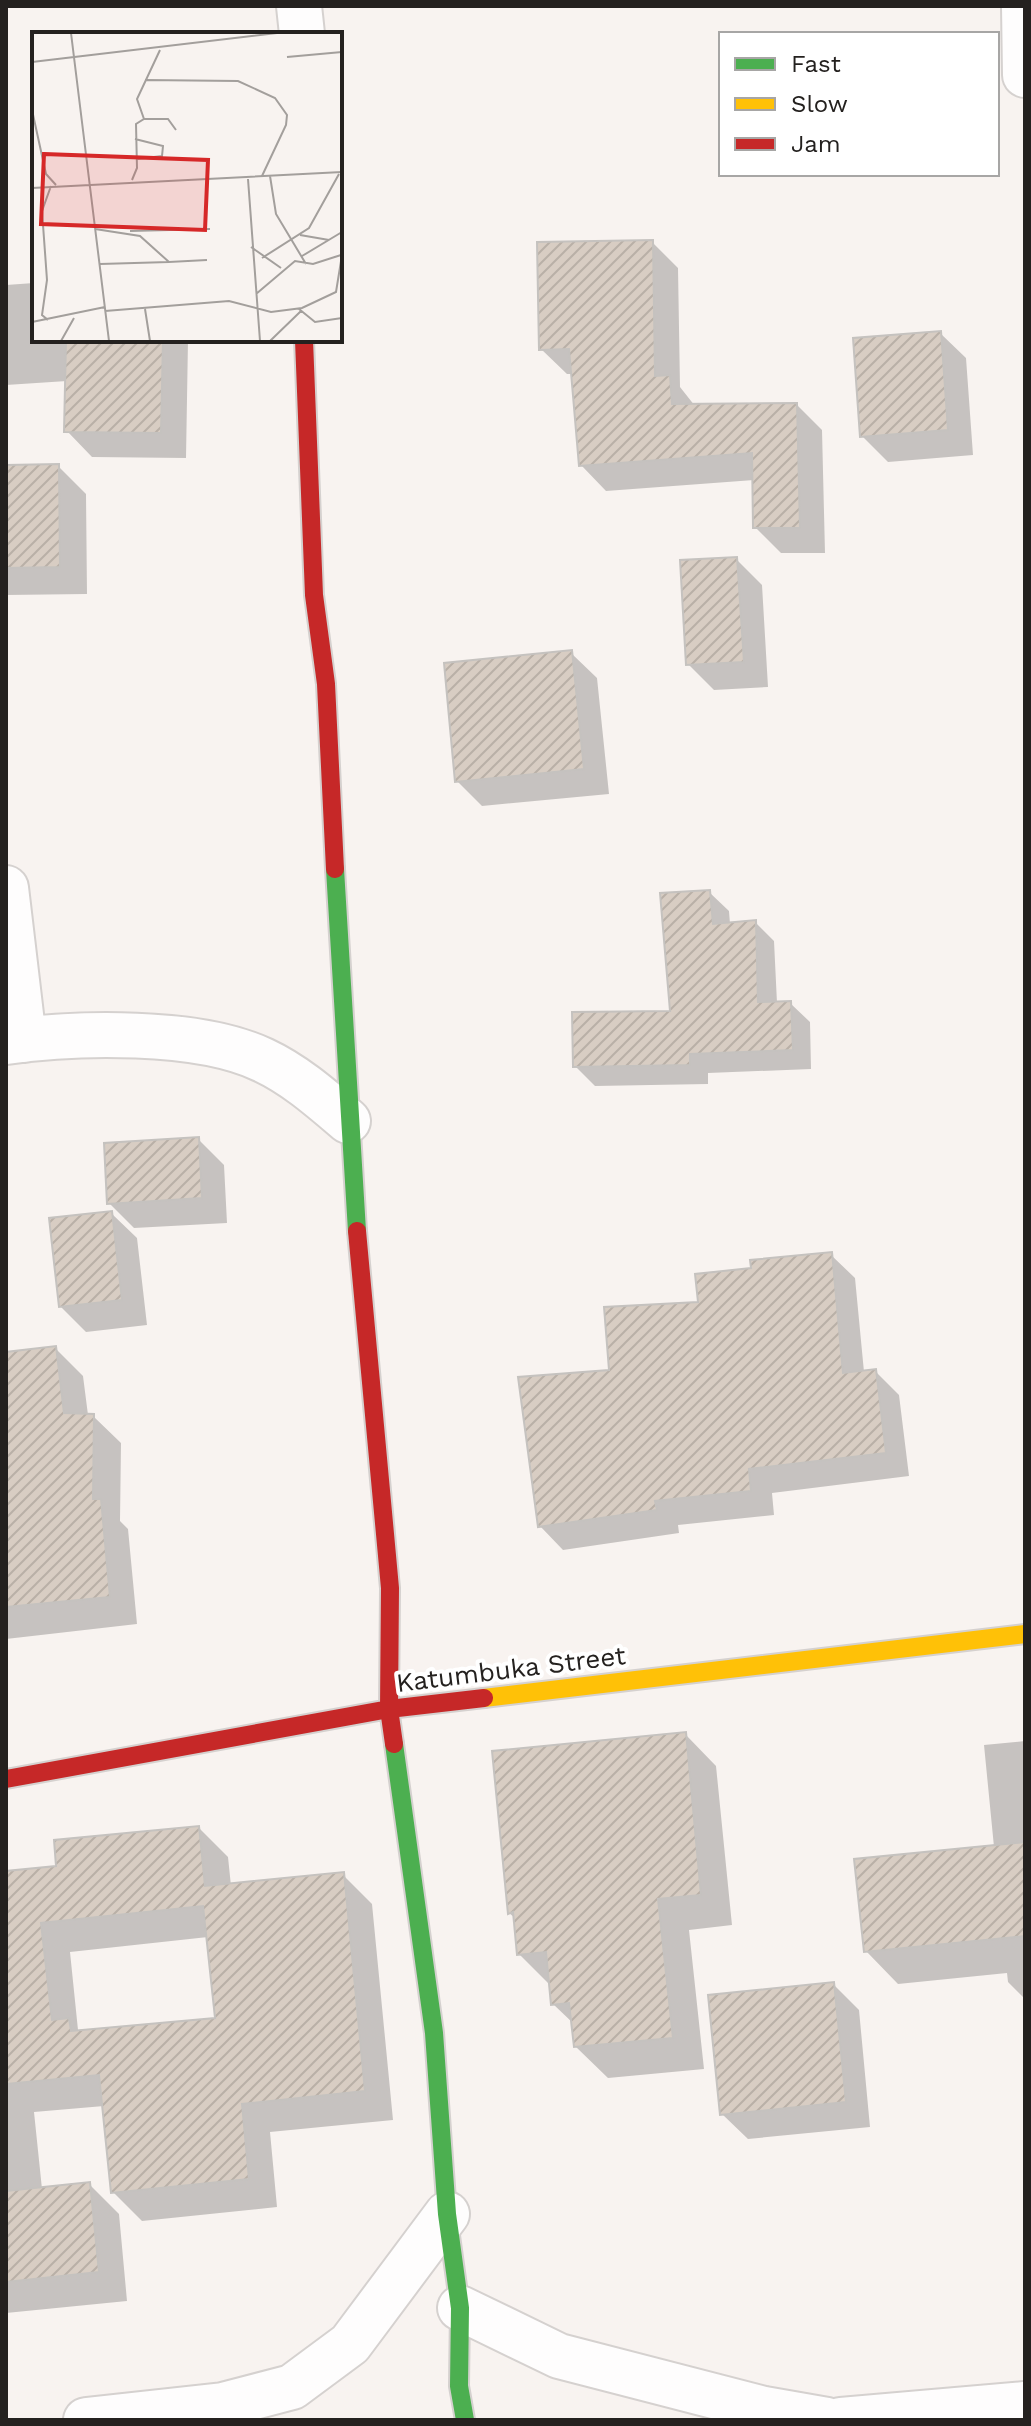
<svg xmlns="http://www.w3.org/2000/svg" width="1031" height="2426" viewBox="0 0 1031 2426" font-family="'Work Sans',sans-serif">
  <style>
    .shadow { fill: #0003; fill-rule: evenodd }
    .building { fill: url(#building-hatch); stroke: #c5c2bf; stroke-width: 2; fill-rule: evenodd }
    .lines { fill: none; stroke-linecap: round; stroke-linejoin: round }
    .street-casing { stroke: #d5d1cf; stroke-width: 48 }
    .fast-casing { stroke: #d5d1cf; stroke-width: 22 }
    .slow-casing { stroke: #d5d1cf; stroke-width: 22 }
    .jam-casing { stroke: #d5d1cf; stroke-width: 22 }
    .street { stroke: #fefdfd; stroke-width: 44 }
    .fast { stroke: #4caf50; stroke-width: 18 }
    .slow { stroke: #ffc107; stroke-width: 18 }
    .jam { stroke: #c62828; stroke-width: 18 }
    .labels { text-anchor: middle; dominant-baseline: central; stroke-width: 8; stroke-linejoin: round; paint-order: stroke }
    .street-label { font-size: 26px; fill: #24211f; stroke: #fff }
    .inset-road { fill: none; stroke: #a39f9c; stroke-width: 2 }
    .view { fill: #d62828; fill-opacity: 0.15; stroke: #d62828; stroke-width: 4 }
    .inset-edge { fill: none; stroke: #24211f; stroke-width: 4 }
  </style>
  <defs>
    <pattern id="building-hatch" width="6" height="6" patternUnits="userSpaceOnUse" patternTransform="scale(2)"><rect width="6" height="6" fill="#d8cdc3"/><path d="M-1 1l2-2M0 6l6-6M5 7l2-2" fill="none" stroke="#b9b0a7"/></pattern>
  </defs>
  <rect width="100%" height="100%" fill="#f8f3f0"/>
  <path class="shadow" d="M 652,242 L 678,268 L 680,387 L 695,406 L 797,405 L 822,430 L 825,553 L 781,553 L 755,527 L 754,480 L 606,491 L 581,465 L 573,374 L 567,374 L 541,349 Z
    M 34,283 L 34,340 L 188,340 L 186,458 L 92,457 L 67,431 L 67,381 L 6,385 L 6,285 Z
    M 940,333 L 966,358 L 973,455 L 888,462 L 862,436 Z
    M 58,466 L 86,494 L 87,594 L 6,595 L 6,467 Z
    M 736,559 L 762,585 L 768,687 L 714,690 L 688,664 Z
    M 571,653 L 597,678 L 609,794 L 482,806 L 457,781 Z
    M 709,892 L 729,911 L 730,924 L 755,922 L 774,941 L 777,1003 L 790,1003 L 810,1022 L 811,1069 L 708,1073 L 708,1084 L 595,1086 L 575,1066 L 672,1013 Z
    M 198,1139 L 224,1165 L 227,1223 L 134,1228 L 109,1203 Z
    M 111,1213 L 137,1238 L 147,1325 L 86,1332 L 60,1306 Z
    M 831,1255 L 855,1278 L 864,1372 L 875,1371 L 899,1395 L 909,1476 L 772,1493 L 774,1515 L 678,1525 L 679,1533 L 563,1550 L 540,1526 L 611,1372 L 700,1303 L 753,1269 Z
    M 55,1348 L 83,1376 L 88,1415 L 93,1416 L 121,1443 L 120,1521 L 128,1529 L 137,1624 L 6,1639 L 6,1354 Z
    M 685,1734 L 716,1766 L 732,1925 L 689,1930 L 704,2069 L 608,2078 L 576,2047 L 574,2024 L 553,2004 L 552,1987 L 519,1954 L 515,1918 L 509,1913 Z
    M 1025,1741 L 1025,1999 L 1008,1982 L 1007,1973 L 898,1984 L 866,1951 L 994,1847 L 984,1745 Z
    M 199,1828 L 228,1857 L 231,1886 L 343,1875 L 372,1904 L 393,2120 L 270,2132 L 277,2207 L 142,2221 L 113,2192 L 104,2106 L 34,2112 L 42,2189 L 89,2184 L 119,2214 L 127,2301 L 6,2313 L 6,1873 L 59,1868 ZM 208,1937 L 217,2020 L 80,2032 L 78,2030 L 70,1952 Z
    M 834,1985 L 859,2010 L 870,2127 L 748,2139 L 722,2114 Z"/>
  <path class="building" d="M 653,240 L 655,376 L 670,375 L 672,404 L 797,403 L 800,528 L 753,528 L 752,453 L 579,466 L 569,349 L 539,350 L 537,242 Z
    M 941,331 L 948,430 L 860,437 L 853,338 Z
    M 66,340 L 163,340 L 161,433 L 64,432 Z
    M 59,464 L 60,567 L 6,568 L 6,465 Z
    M 737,557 L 744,662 L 686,665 L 680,560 Z
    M 572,650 L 584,769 L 455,782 L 444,663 Z
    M 710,890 L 713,924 L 756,920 L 758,1002 L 791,1001 L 793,1050 L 690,1054 L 690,1065 L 573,1067 L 572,1012 L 670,1011 L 660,893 Z
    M 199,1137 L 202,1198 L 107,1204 L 104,1143 Z
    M 112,1211 L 122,1300 L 59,1307 L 49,1218 Z
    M 832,1252 L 843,1373 L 876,1369 L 886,1453 L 749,1469 L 751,1491 L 655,1501 L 657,1510 L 538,1527 L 518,1377 L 609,1370 L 604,1307 L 698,1302 L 695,1274 L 751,1268 L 750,1260 Z
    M 56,1346 L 64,1413 L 94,1414 L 93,1499 L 101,1499 L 110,1597 L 6,1607 L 6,1352 Z
    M 686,1732 L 701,1895 L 658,1899 L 673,2038 L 574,2047 L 569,2003 L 551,2005 L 546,1952 L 517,1955 L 513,1912 L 508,1914 L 492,1751 Z
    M 199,1826 L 205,1886 L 344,1872 L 365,2091 L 242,2104 L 249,2179 L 111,2193 L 99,2075 L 6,2084 L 6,1871 L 56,1866 L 54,1840 ZM 203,1906 L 215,2018 L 71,2031 L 69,2018 L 52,2020 L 41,1923 Z
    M 1025,1842 L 1025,1936 L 864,1952 L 854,1859 Z
    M 834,1982 L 846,2102 L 720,2115 L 708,1995 Z
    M 90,2182 L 99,2272 L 6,2282 L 6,2191 Z"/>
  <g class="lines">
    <defs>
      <path id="street" d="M 299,6 L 302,34
        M 1024,6 L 1025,75
        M 6,888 L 24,1040
        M 6,1042 C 76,1032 198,1029 263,1060 C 295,1075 321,1098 348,1121
        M 460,2308 L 559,2356 L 764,2409 L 827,2420
        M 86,2420 L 223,2405 L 292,2387 L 350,2344 L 447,2214
        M 841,2420 L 1025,2404"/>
      <path id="fast" d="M 335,869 L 357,1231
        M 394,1744 L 434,2033 L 447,2214 L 460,2308 L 459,2386 L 465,2420"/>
      <path id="slow" d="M 484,1698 L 1025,1634"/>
      <path id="jam" d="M 304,340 L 314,595 L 326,684 L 335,869
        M 357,1231 L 390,1588 L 389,1709 L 394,1744
        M 6,1779 L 389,1709 L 484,1698"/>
    </defs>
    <use href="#street" class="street-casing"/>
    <use href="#fast" class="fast-casing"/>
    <use href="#slow" class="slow-casing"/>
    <use href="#jam" class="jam-casing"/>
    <use href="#street" class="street"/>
    <use href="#fast" class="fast"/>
    <use href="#slow" class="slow"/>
    <use href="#jam" class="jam"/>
  </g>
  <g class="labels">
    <g class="street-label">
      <text transform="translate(511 1669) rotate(-7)">Katumbuka Street</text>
    </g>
  </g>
  <g transform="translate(32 32)">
    <rect width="310" height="310" fill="#f8f3f0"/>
    <path class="inset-road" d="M 39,1 L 77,309M 255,25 L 310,20M 0,30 L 245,1M 113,48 L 206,49 L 243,66 L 255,83 L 254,93 L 230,144M 0,78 L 14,142 L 24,153M 112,87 L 105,67 L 128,18M 103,107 L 131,114 L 130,124 L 105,127M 238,144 L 244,182 L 274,232M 216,147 L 228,309M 100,148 L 105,136 L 104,92 L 112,87 L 136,87 L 144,98M 0,156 L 310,140M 63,197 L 108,204 L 137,230 L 175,228M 98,199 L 178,197M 268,203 L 297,208M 219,215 L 249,236M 270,224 L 310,200M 230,226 L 277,196 L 307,142M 68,232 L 137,230M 224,262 L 263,229 L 281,232 L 309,223M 113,277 L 118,309M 267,277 L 283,290 L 310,286M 73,279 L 197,269 L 239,280 L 270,276 L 304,260 L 310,223M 16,288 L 10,283 L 15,248 L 10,179 L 19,154M 0,290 L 73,275M 29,309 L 42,286M 238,309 L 269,279"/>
    <path class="view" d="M 12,122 L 176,128 L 173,198 L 9,192 Z"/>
    <rect width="310" height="310" class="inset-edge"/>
  </g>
  <rect width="1031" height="2426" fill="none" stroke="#24211f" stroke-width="16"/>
  <rect x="719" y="32" width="280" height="144" fill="#ffffff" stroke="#a7a6a5" stroke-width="2"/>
  <rect x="735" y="58" width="40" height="12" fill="#4caf50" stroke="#a7a6a5" stroke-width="2"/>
  <text x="791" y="72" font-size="24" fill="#24211f">Fast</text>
  <rect x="735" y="98" width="40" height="12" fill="#ffc107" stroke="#a7a6a5" stroke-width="2"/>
  <text x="791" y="112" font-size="24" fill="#24211f">Slow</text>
  <rect x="735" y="138" width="40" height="12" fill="#c62828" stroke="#a7a6a5" stroke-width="2"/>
  <text x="791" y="152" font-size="24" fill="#24211f">Jam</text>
</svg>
